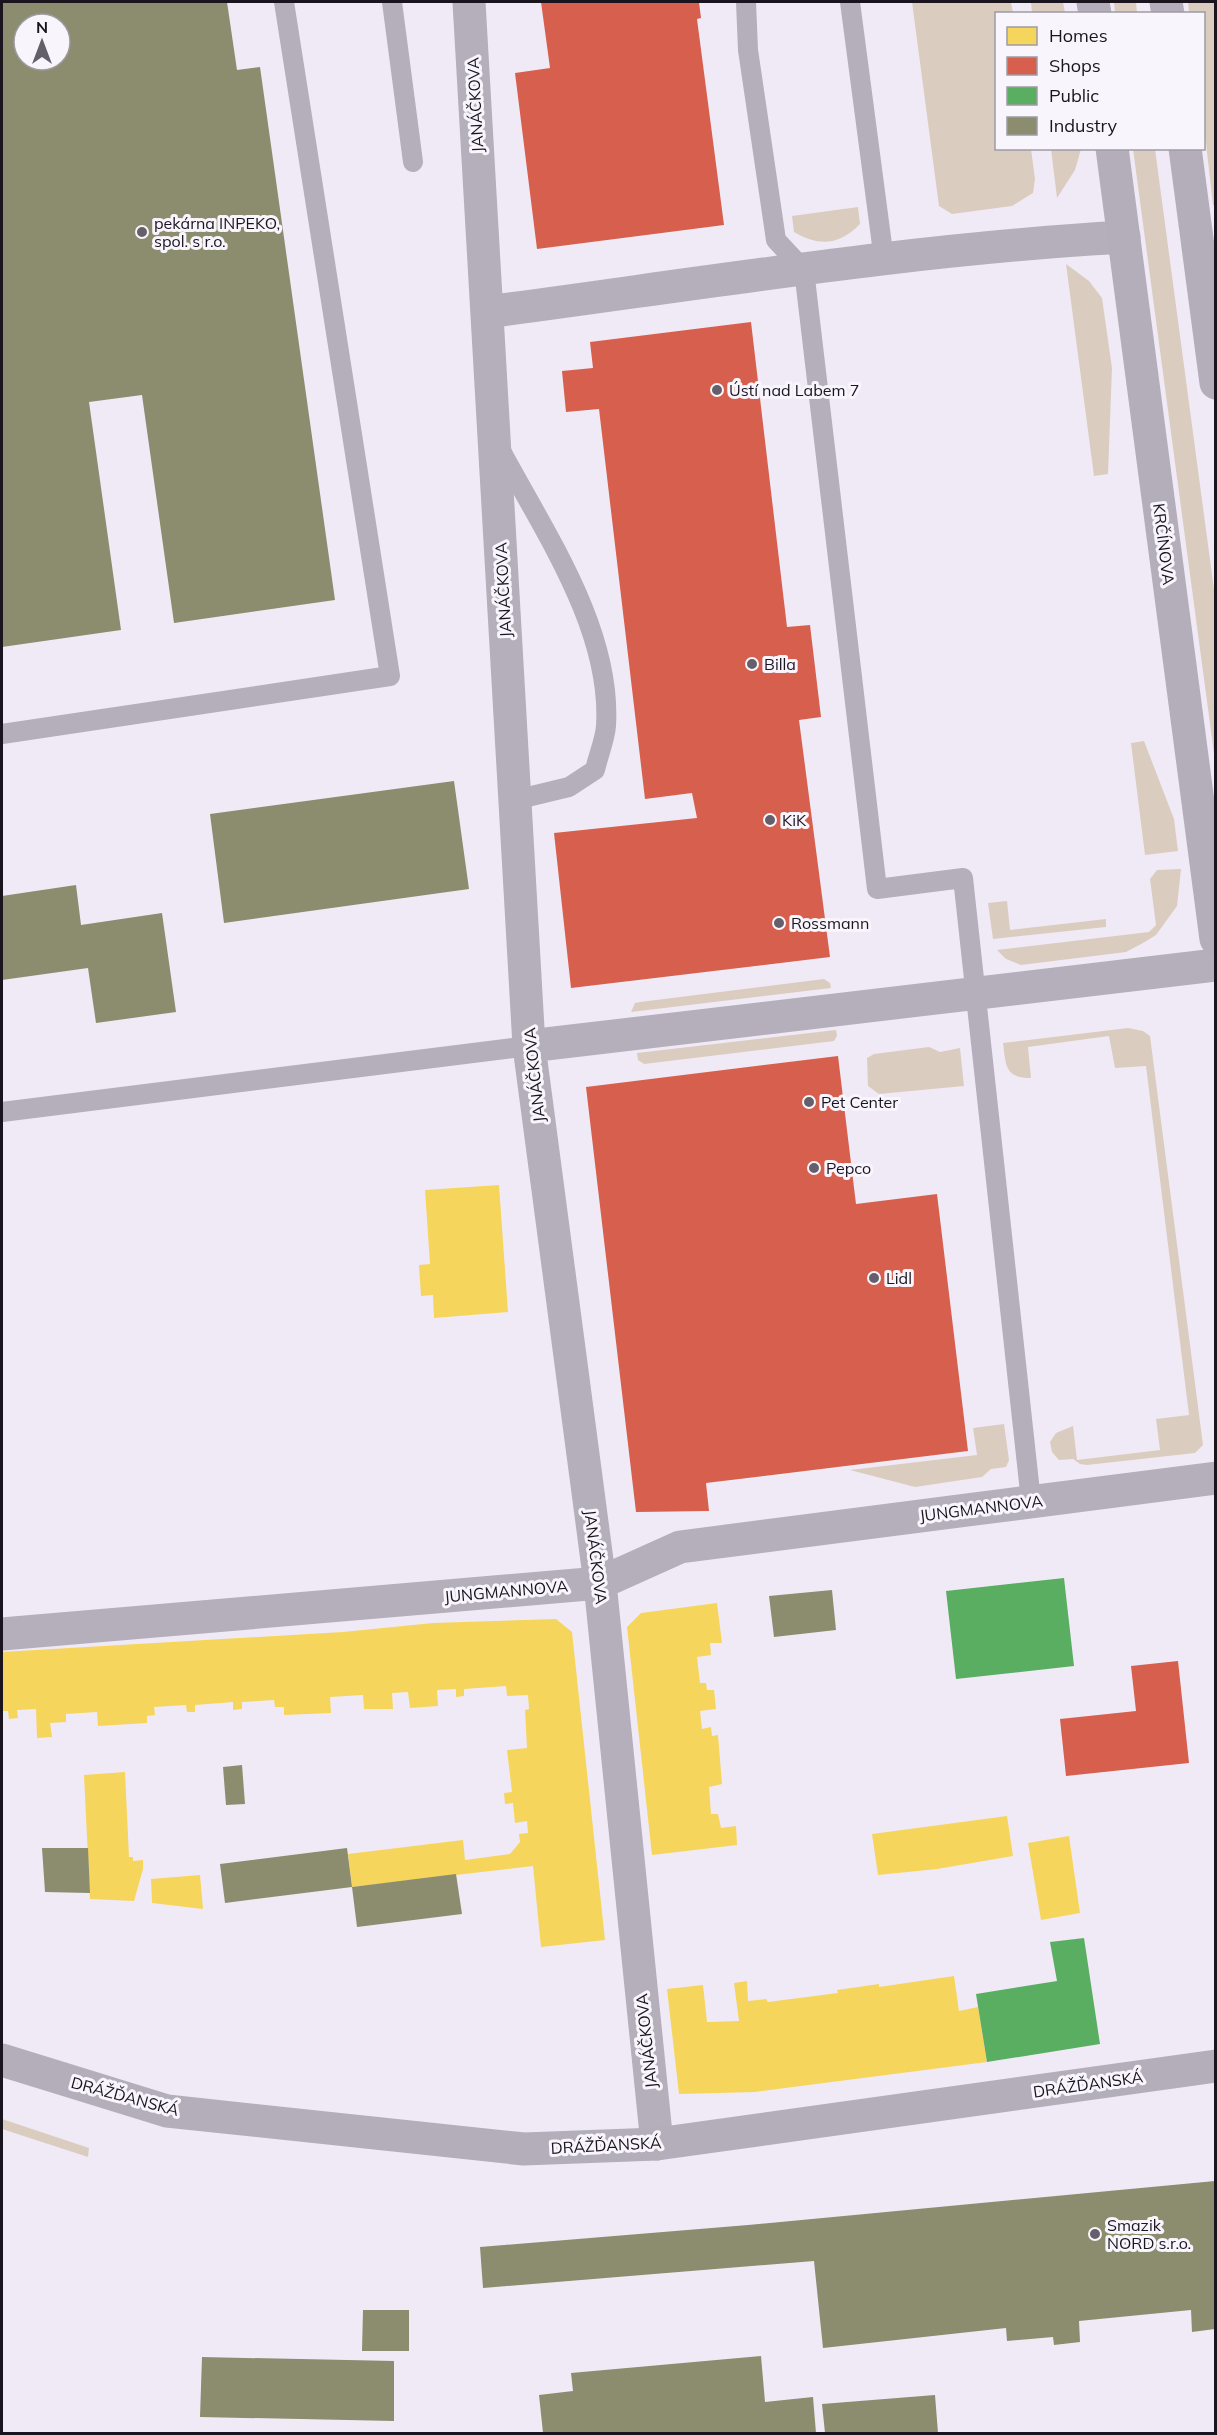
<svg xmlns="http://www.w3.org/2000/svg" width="1217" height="2435" viewBox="0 0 1217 2435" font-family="Mulish,sans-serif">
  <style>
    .green { fill: #dacdbf }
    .homes { fill: #f6d55c }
    .shops { fill: #d6604d }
    .public { fill: #5aae61 }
    .industry { fill: #8c8c6e; fill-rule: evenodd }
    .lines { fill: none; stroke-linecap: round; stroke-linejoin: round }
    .lane { stroke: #b4afba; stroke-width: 20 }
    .street { stroke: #b4afba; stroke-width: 33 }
    .secondary { stroke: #b4aebb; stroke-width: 33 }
    .poi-dot { fill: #645f6a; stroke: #f9f5fc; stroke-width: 2 }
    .labels { text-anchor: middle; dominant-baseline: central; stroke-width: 6; stroke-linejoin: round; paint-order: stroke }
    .street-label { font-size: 16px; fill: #19141e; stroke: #f9f5fc }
    .poi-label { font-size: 16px; fill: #19141e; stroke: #f9f5fc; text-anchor: start }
  </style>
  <rect width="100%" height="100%" fill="#f0eaf7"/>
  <path class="green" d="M 912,2 L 1011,2 L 1013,13 L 996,14 L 996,148 L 1031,149 L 1035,179 L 1033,193 L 1012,206 L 952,214 L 939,206 Z
    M 1031,2 L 1063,2 L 1065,13 L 1032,13 Z
    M 1114,2 L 1136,2 L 1137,13 L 1115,13 Z
    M 1188,2 L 1215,2 L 1215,206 L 1213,205 L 1204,126 L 1204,14 L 1189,13 Z
    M 1051,149 L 1081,149 L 1075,170 L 1057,198 Z
    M 1133,149 L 1155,149 L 1215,597 L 1215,761 Z
    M 858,207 L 860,224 C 840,245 819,247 794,232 L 792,216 Z
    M 1066,264 L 1089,281 L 1102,298 L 1112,368 L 1108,474 L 1094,476 Z
    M 1144,741 L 1174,819 L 1178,851 L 1145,855 L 1131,743 Z
    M 1181,869 L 1177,906 L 1156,935 L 1143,943 L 1126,952 L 1021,965 L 1006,959 L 997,950 L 1149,932 L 1156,925 L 1150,879 L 1157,870 Z
    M 1007,901 L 1010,930 L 1106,919 L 1106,927 L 993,939 L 988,903 Z
    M 824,979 L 830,983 L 831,988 L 631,1012 L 635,1003 L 640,1002 Z
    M 1128,1028 L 1143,1031 L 1150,1036 L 1203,1445 L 1195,1453 L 1087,1465 L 1080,1464 L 1073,1459 L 1059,1460 L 1052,1452 L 1050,1442 L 1056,1433 L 1073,1426 L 1077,1460 L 1160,1450 L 1156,1419 L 1189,1415 L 1146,1066 L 1115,1068 L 1109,1036 L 1028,1047 L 1031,1078 C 1004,1078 1006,1064 1003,1043 Z
    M 836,1030 L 837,1036 L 834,1041 L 644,1064 L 638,1060 L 637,1053 Z
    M 929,1047 L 940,1052 L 960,1048 L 964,1086 L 879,1094 L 868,1086 L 867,1058 L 874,1054 Z
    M 1004,1424 L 1009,1460 L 1006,1467 L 991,1469 L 982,1477 L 915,1487 L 850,1470 L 977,1455 L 973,1428 Z
    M 2,2119 L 89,2148 L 88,2157 L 2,2129 Z"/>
  <path class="homes" d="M 499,1185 L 508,1312 L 434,1318 L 433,1295 L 421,1296 L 419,1265 L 430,1264 L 425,1190 Z
    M 717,1603 L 722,1643 L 710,1643 L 711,1655 L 697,1657 L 700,1683 L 706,1683 L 707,1690 L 714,1690 L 716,1709 L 700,1711 L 702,1729 L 711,1727 L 712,1736 L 718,1735 L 722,1784 L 709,1787 L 711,1814 L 718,1814 L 721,1828 L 736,1826 L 737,1845 L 652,1855 L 627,1627 L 641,1613 Z
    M 556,1619 L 572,1632 L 605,1940 L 541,1947 L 533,1866 L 352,1887 L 348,1854 L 463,1840 L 465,1860 L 510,1854 L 520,1842 L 519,1834 L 528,1833 L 527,1821 L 515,1823 L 513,1803 L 505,1804 L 504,1793 L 512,1792 L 507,1750 L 527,1748 L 525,1710 L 529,1709 L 528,1695 L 507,1696 L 506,1686 L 464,1689 L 464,1696 L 456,1697 L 456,1689 L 437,1690 L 438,1706 L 410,1708 L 408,1692 L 392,1693 L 393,1709 L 364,1709 L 363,1695 L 330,1697 L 331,1713 L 284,1715 L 284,1707 L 275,1707 L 274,1700 L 242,1702 L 242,1709 L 233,1710 L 233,1702 L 195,1705 L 195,1712 L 187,1712 L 186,1705 L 154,1707 L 155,1715 L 147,1716 L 147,1723 L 98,1726 L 97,1712 L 66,1714 L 66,1722 L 50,1723 L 52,1737 L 37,1738 L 36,1709 L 17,1710 L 18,1718 L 9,1719 L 8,1711 L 2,1711 L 2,1652 L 343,1632 L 433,1623 Z
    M 125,1772 L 129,1857 L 133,1857 L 133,1861 L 143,1860 L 143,1869 L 134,1901 L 90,1899 L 84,1775 Z
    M 1007,1816 L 1013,1856 L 937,1869 L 878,1875 L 872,1834 Z
    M 1069,1836 L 1080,1913 L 1041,1920 L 1028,1843 Z
    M 200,1875 L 203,1909 L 152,1903 L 151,1879 Z
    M 954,1976 L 959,2011 L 978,2007 L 987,2062 L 755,2092 L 679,2094 L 667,1989 L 703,1985 L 707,2022 L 739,2021 L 734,1983 L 747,1981 L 748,2001 L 766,1999 L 768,2002 L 838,1993 L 837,1990 L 879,1984 L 879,1987 Z"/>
  <path class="shops" d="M 541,2 L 699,2 L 701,18 L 697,19 L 724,225 L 537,249 L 515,73 L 550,68 Z
    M 751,322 L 787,627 L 810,625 L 821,717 L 799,720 L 830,957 L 571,988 L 554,833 L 697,818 L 692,793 L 645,799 L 599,409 L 566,412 L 562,371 L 593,368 L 590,342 Z
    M 838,1056 L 856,1204 L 937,1194 L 968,1451 L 706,1483 L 709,1511 L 636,1512 L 586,1087 Z
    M 1178,1661 L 1189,1763 L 1066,1776 L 1060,1719 L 1136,1711 L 1131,1666 Z"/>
  <path class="public" d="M 1064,1578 L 1074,1666 L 956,1679 L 946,1591 Z
    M 1084,1938 L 1100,2044 L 987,2062 L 976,1994 L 1057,1981 L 1050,1942 Z"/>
  <path class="industry" d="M 2,2 L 227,2 L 237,70 L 260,67 L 335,600 L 174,623 L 142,395 L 89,402 L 121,630 L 2,647 ZM 24,24 L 60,24 L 60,60 L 24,60 Z
    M 454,781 L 469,889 L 224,923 L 210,814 Z
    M 76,885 L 81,925 L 162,913 L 176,1012 L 96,1023 L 88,968 L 2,980 L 2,896 Z
    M 832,1590 L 836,1630 L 774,1637 L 769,1596 Z
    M 242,1765 L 245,1804 L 226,1805 L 223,1767 Z
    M 42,1848 L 88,1848 L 90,1893 L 45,1892 Z
    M 347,1848 L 352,1887 L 456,1874 L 462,1914 L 357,1927 L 352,1887 L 225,1903 L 220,1864 Z
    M 1215,2181 L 1215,2329 L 1192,2332 L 1191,2310 L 1079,2321 L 1080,2342 L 1054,2345 L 1053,2337 L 1007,2341 L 1006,2328 L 823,2348 L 814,2261 L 483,2288 L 480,2247 L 748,2225 Z
    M 363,2310 L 409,2310 L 409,2351 L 362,2351 Z
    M 761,2356 L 765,2402 L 813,2397 L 816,2433 L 543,2433 L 539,2395 L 573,2391 L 571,2373 Z
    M 202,2357 L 394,2361 L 394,2421 L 200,2417 Z
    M 935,2395 L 938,2433 L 825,2433 L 822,2404 Z"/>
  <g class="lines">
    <path class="lane" d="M 392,2 L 413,162
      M 746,2 L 748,50 L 776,240 L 804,270 L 877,889 L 963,878 L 1031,1501
      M 850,2 L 884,260
      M 500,449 C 544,532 612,629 606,726 C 605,740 598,756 595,770 L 569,787 L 515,800
      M 2,734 L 390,676 L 284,2
      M 2,1112 L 529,1046"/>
    <path class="street" d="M 469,2 L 529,1046 L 600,1583 L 657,2144
      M 487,312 C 699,284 911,249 1124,237
      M 529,1046 L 1216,965
      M 2,1634 L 600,1583 L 680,1547 L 1216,1478"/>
    <path class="secondary" d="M 1093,2 L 1095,14
      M 1166,2 L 1168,14
      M 1112,148 L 1216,939
      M 1185,148 L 1216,383
      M 2,2060 L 167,2111 L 524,2149 L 657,2144 L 1216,2066"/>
  </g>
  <g class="poi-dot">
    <circle cx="142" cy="232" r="6"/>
    <circle cx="717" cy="390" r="6"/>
    <circle cx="752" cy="664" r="6"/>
    <circle cx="770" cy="820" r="6"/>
    <circle cx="779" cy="923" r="6"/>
    <circle cx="809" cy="1102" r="6"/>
    <circle cx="814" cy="1168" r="6"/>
    <circle cx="874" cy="1278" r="6"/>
    <circle cx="1095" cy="2234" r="6"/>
  </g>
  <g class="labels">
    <g class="street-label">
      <text transform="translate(475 105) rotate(-93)">JANÁČKOVA</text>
      <text transform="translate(1164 544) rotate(83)">KRČÍNOVA</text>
      <text transform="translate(503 590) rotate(-93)">JANÁČKOVA</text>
      <text transform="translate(534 1075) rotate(-96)">JANÁČKOVA</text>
      <text transform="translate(981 1508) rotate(-7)">JUNGMANNOVA</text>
      <text transform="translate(596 1557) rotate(83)">JANÁČKOVA</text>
      <text transform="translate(506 1591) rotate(-5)">JUNGMANNOVA</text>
      <text transform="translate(646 2041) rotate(-96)">JANÁČKOVA</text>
      <text transform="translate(1088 2084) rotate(-8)">DRÁŽĎANSKÁ</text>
      <text transform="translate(125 2096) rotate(15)">DRÁŽĎANSKÁ</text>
      <text transform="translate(606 2145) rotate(-3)">DRÁŽĎANSKÁ</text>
    </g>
    <g class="poi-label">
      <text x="154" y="223">pekárna INPEKO,<tspan x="154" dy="18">spol. s r.o.</tspan></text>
      <text x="729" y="390">Ústí nad Labem 7</text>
      <text x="764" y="664">Billa</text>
      <text x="782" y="820">KiK</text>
      <text x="791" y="923">Rossmann</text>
      <text x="821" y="1102">Pet Center</text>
      <text x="826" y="1168">Pepco</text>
      <text x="886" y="1278">Lidl</text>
      <text x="1107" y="2225">Smazik<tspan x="1107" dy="18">NORD s.r.o.</tspan></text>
    </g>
  </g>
  <rect width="1217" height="2435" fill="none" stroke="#19141e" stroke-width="6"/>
  <rect x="995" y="12" width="210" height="138" fill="#f9f5fc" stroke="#9f9ba3" stroke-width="1.5"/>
  <rect x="1007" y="27" width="30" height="18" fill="#f6d55c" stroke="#9f9ba3" stroke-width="1.5"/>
  <text x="1049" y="42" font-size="18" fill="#19141e">Homes</text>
  <rect x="1007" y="57" width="30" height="18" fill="#d6604d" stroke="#9f9ba3" stroke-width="1.5"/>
  <text x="1049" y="72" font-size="18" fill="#19141e">Shops</text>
  <rect x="1007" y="87" width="30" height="18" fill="#5aae61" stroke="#9f9ba3" stroke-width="1.5"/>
  <text x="1049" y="102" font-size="18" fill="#19141e">Public</text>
  <rect x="1007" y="117" width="30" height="18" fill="#8c8c6e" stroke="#9f9ba3" stroke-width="1.5"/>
  <text x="1049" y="132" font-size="18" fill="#19141e">Industry</text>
  <g transform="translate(42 42)"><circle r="28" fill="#f9f5fc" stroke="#9f9ba3" stroke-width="1.5"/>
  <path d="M0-4.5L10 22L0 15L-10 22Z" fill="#645f6a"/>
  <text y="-9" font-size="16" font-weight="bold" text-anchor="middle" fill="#19141e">N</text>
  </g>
</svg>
